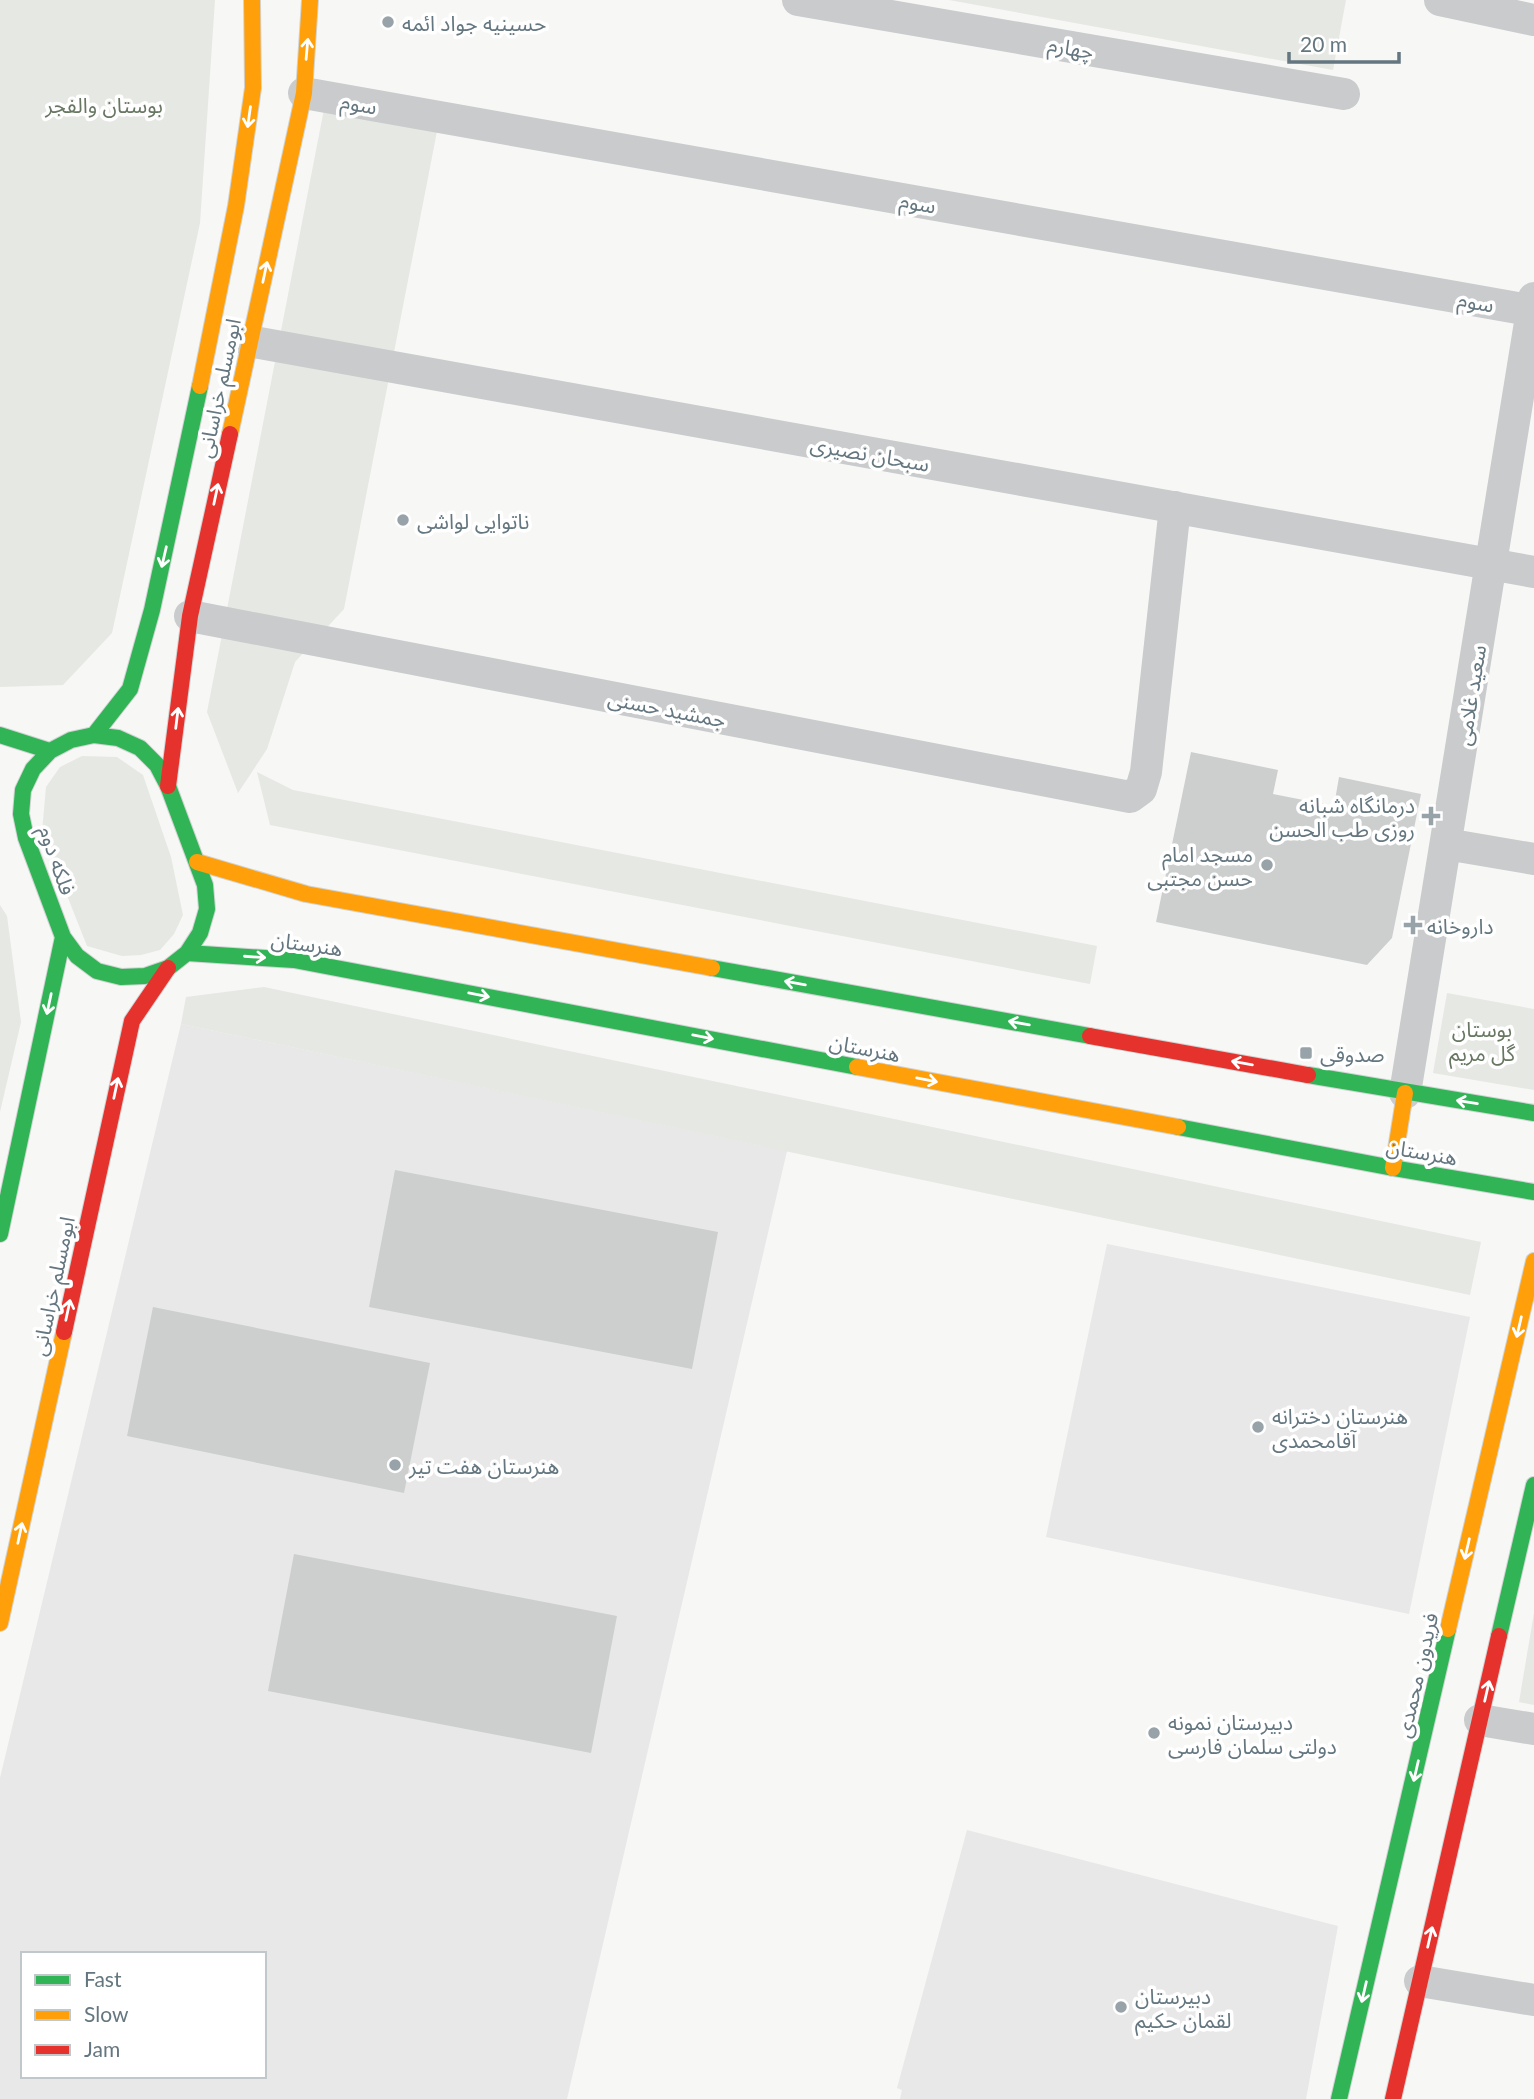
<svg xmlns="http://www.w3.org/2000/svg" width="1534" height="2099" viewBox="0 0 1534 2099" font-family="Lato,'Noto Sans Arabic',sans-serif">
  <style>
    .built { fill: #e7e8e7; fill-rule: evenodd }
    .green { fill: #e6e8e3 }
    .building { fill: #cdcfcf }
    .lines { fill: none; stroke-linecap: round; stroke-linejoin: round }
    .fast-casing { stroke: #d2d4d4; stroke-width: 18 }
    .slow-casing { stroke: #d2d4d4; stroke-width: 18 }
    .jam-casing { stroke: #d2d4d4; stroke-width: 18 }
    .street { stroke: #c9cbcc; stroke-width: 32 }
    .fast { stroke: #30b455; stroke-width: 16 }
    .slow { stroke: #ff9f0a; stroke-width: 16 }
    .jam { stroke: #e5322d; stroke-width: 16 }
    .oneway { stroke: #fff }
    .poi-dot { fill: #97a3a9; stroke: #fff; stroke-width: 2.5 }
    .labels { text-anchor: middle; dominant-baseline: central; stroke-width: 7; stroke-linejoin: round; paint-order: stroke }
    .poi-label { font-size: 21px; fill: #64767f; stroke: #fff; text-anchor: start }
    .street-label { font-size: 21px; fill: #64767f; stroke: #fff }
    .park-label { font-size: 21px; fill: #687762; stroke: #fff }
  </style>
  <rect width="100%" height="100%" fill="#f7f7f6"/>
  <path class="built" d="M 181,1024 L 787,1151 L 567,2099 L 0,2099 L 0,1778 ZM 23,1954 L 264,1954 L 264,2076 L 23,2076 Z
    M 1107,1244 L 1470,1317 L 1409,1614 L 1046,1537 Z
    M 967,1830 L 1338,1926 L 1306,2099 L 900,2099 L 902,2090 L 897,2088 Z"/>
  <path class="green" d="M 0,0 L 215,0 L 200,223 L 112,633 L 63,685 L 0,687 Z
    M 949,0 L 1346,0 L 1333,70 Z
    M 326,99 L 439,121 L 344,609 L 295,662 L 267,749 L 238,793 L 207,712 Z
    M 82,756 L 117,757 L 143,775 L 171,857 L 183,915 L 174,934 L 160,950 L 141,955 L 122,956 L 87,946 L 42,832 L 46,787 L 60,767 Z
    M 257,772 L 293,790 L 1097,946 L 1090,984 L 270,825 Z
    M 0,905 L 7,916 L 21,1022 L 0,1112 Z
    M 264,987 L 1481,1242 L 1470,1295 L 181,1024 L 186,997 Z
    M 1447,993 L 1534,1009 L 1534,1090 L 1433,1073 Z
    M 1534,1613 L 1534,1705 L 1519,1702 Z"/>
  <path class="building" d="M 1191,752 L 1278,770 L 1273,794 L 1334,806 L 1339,777 L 1421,794 L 1392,938 L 1367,965 L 1156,922 Z
    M 395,1170 L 718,1232 L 692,1369 L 369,1307 Z
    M 153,1307 L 430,1363 L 404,1493 L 127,1436 Z
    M 294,1554 L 617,1616 L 591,1753 L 268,1691 Z"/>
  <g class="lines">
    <defs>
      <path id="fast" d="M 0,735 L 50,751
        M 94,735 L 130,689 L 152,610 L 200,386
        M 94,735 L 118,738 L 140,748 L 157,765 L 168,786 L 205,885 L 207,909 L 200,933 L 187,953 L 168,968 L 145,976 L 121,977 L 97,971 L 77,956 L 63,937 L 26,838 L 21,814 L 23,790 L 33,769 L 50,751 L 71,740 Z
        M 187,953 L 294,960 L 857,1067
        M 712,968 L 1090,1036
        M 1308,1075 L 1534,1113
        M 1178,1127 L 1393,1168 L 1534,1192
        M 0,1234 L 63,937
        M 1499,1636 L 1534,1485
        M 1339,2099 L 1448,1629"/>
      <path id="slow" d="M 200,386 L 236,206 L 253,88 L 252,0
        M 230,434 L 304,93 L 310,0
        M 197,862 L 306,894 L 712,968
        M 857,1067 L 1178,1127
        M 1393,1168 L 1405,1093
        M 0,1623 L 64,1332
        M 1448,1629 L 1534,1261"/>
      <path id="jam" d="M 168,786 L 190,616 L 230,434
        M 1090,1036 L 1308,1075
        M 64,1332 L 132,1021 L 168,968
        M 1393,2099 L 1499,1636"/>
    </defs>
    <use href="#fast" class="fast-casing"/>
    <use href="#slow" class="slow-casing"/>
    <use href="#jam" class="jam-casing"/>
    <path class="street" d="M 798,0 L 1344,94
      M 1440,0 L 1534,20
      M 304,93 L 1534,311
      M 249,341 L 1534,572
      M 190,616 L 1130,797 L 1141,789 L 1146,772 L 1175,507
      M 1446,844 L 1534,859
      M 1405,1093 L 1534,298
      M 1480,1720 L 1534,1729
      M 1420,1981 L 1534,2000"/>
    <use href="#fast" class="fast"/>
    <use href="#slow" class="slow"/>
    <use href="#jam" class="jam"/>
  </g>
  <defs><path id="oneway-shaft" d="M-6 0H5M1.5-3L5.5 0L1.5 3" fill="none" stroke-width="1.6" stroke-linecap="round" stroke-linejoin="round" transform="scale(1.75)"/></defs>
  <g class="oneway">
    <use href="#oneway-shaft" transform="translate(307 49) rotate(-85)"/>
    <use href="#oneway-shaft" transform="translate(249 117) rotate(98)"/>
    <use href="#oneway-shaft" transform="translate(265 272) rotate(-78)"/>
    <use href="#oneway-shaft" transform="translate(216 494) rotate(-78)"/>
    <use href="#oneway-shaft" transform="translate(164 557) rotate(103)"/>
    <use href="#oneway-shaft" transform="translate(177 718) rotate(-83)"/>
    <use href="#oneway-shaft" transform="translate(255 957) rotate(4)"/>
    <use href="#oneway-shaft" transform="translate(795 983) rotate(-170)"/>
    <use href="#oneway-shaft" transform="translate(479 995) rotate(11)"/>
    <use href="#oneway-shaft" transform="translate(49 1004) rotate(102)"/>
    <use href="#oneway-shaft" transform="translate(1019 1023) rotate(-170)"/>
    <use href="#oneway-shaft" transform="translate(703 1037) rotate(11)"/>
    <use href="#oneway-shaft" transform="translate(1242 1063) rotate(-170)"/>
    <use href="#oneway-shaft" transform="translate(927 1080) rotate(11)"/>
    <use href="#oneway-shaft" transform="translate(116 1088) rotate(-78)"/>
    <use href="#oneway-shaft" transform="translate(1467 1102) rotate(-171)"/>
    <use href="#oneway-shaft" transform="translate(68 1310) rotate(-78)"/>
    <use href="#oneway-shaft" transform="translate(1519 1327) rotate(103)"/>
    <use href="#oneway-shaft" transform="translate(20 1533) rotate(-78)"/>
    <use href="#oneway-shaft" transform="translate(1467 1549) rotate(103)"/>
    <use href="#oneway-shaft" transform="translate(1487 1691) rotate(-77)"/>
    <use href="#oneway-shaft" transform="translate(1416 1771) rotate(103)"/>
    <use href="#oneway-shaft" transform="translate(1430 1937) rotate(-77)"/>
    <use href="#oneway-shaft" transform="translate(1364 1992) rotate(103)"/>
  </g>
  <g class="poi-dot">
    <circle cx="388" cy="22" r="7"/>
    <circle cx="403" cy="520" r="7"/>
    <path d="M1427.5 805.5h7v7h7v7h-7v7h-7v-7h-7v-7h7z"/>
    <circle cx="1267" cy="865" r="7"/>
    <path d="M1409.5 914.5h7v7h7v7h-7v7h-7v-7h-7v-7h7z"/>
    <rect x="1299" y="1046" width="14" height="14" rx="3.5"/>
    <circle cx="1258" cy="1427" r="7"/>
    <circle cx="395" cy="1465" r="7"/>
    <circle cx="1154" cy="1733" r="7"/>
    <circle cx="1121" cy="2007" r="7"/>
  </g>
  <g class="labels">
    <g class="poi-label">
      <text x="402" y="22">حسینیه جواد ائمه</text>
      <text x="417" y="520">ناتوایی لواشی</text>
      <text x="1415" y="804" text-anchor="end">درمانگاه شبانه<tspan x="1415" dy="24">روزی طب الحسن</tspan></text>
      <text x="1253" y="853" text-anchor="end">مسجد امام<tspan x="1253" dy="24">حسن مجتبی</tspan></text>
      <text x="1427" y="925">داروخانه</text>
      <text x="1320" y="1053">صدوقی</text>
      <text x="1272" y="1415">هنرستان دخترانه<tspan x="1272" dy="24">آقامحمدی</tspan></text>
      <text x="409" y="1465">هنرستان هفت تیر</text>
      <text x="1168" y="1721">دبیرستان نمونه<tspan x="1168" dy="24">دولتی سلمان فارسی</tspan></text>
      <text x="1135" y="1995">دبیرستان<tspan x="1135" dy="24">لقمان حکیم</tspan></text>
    </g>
    <g class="street-label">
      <text transform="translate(1071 47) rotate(10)">چهارم</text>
      <text transform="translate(359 103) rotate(10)">سوم</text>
      <text transform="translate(918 202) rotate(10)">سوم</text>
      <text transform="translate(1476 301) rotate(10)">سوم</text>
      <text transform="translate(218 388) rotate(-78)">ابومسلم خراسانی</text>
      <text transform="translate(870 453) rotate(10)">سبحان نصیری</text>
      <text transform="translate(1470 695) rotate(-81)">سعید غلامی</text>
      <text transform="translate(667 708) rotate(11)">جمشید حسنی</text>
      <text transform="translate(58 860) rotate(71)">فلکه دوم</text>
      <text transform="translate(307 943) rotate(8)">هنرستان</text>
      <text transform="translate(865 1047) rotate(11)">هنرستان</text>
      <text transform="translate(1422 1151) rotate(10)">هنرستان</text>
      <text transform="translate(52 1286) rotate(-78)">ابومسلم خراسانی</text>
      <text transform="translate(1416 1675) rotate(-77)">فریدون محمدی</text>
    </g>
    <g class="park-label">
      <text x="104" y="104">بوستان والفجر</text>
      <text x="1482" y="1028">بوستان<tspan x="1482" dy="24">گل مریم</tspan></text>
    </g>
  </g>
  <rect x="21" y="1952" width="245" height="126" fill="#ffffff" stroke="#c1c8cc" stroke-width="2"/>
  <rect x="35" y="1975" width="35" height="10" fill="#30b455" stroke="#c1c8cc" stroke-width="2"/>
  <text x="84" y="1987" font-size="21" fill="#64767f">Fast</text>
  <rect x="35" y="2010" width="35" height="10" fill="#ff9f0a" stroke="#c1c8cc" stroke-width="2"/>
  <text x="84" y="2022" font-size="21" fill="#64767f">Slow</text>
  <rect x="35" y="2045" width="35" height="10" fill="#e5322d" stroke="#c1c8cc" stroke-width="2"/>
  <text x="84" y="2057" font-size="21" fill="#64767f">Jam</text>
  <path d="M1289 52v10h110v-10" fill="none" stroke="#64767f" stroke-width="3.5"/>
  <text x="1300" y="52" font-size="21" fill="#64767f" stroke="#ffffff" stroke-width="5" paint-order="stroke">20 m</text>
</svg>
